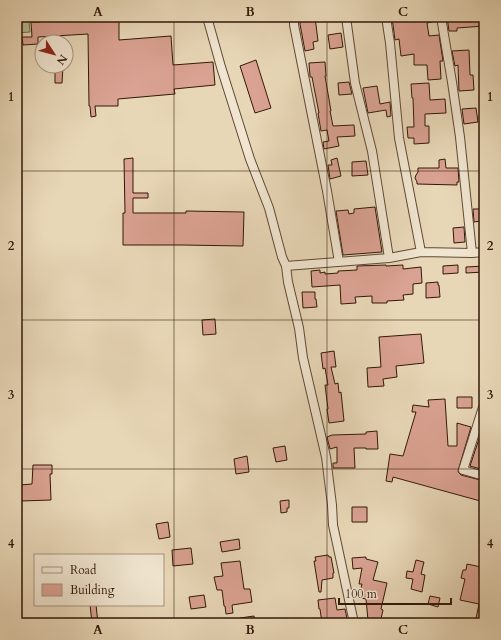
<svg xmlns="http://www.w3.org/2000/svg" width="501" height="640" viewBox="0 0 501 640" font-family="Cardo,serif">
  <style>
    .green { fill: #b4be8f; stroke: #736b4c }
    .building { fill: #daa292; stroke: #321809 }
    .lines { fill: none; stroke-linecap: round; stroke-linejoin: round }
    .minor-casing { stroke: #604834; stroke-width: 10 }
    .minor { stroke: #f0e5d0; stroke-width: 8 }
    .grid { fill: none; stroke: #321809; stroke-width: 1; stroke-opacity: 0.55 }
    .neatline { fill: none; stroke: #321809; stroke-width: 1.5 }
    .grid-label { font-size: 13px; text-anchor: middle; font-weight: bold; fill: #321809 }
  </style>
  <rect width="100%" height="100%" fill="#e8d7b7"/>
  <filter id="stains"><feTurbulence type="fractalNoise" baseFrequency=".005" numOctaves="4"/><feColorMatrix values="0 0 0 0 .2 0 0 0 0 .09 0 0 0 0 .02 0 0 0 .5 -.17"/></filter>
  <radialGradient id="worn" r=".72"><stop offset=".6" stop-color="#630" stop-opacity="0"/><stop offset="1" stop-color="#630" stop-opacity=".3"/></radialGradient>
  <path class="green" d="M 17,17 L 35,17 L 35,20 L 29,21 L 30,32 L 17,33 Z"/>
  <path class="building" d="M 40,17 L 119,17 L 119,40 L 171,36 L 173,65 L 213,62 L 215,85 L 174,89 L 175,94 L 118,99 L 118,106 L 95,106 L 96,116 L 91,117 L 90,106 L 89,106 L 88,34 L 38,37 L 38,44 L 23,45 L 22,37 L 32,37 L 31,22 L 40,22 Z
    M 300,17 L 315,17 L 318,41 L 313,42 L 314,49 L 305,51 L 300,24 Z
    M 392,17 L 431,17 L 432,22 L 427,23 L 429,36 L 439,35 L 443,61 L 440,61 L 441,79 L 428,80 L 427,65 L 414,65 L 414,54 L 401,56 L 399,39 L 395,40 Z
    M 447,17 L 484,17 L 484,26 L 457,28 L 457,31 L 449,31 Z
    M 341,33 L 343,47 L 330,49 L 328,35 Z
    M 469,50 L 470,75 L 473,75 L 474,90 L 459,91 L 458,65 L 455,66 L 452,51 Z
    M 256,60 L 271,108 L 255,113 L 240,66 Z
    M 325,62 L 326,76 L 325,76 L 331,111 L 330,111 L 333,126 L 354,125 L 355,136 L 337,137 L 339,146 L 324,149 L 323,142 L 329,141 L 327,130 L 321,131 L 318,113 L 319,113 L 312,77 L 310,77 L 310,76 L 309,63 Z
    M 55,66 L 63,66 L 62,83 L 55,83 Z
    M 349,82 L 352,94 L 339,95 L 338,83 Z
    M 429,83 L 430,100 L 445,99 L 446,113 L 425,114 L 425,126 L 429,126 L 429,143 L 414,144 L 414,138 L 408,138 L 407,127 L 414,127 L 413,98 L 412,98 L 411,84 Z
    M 377,86 L 380,104 L 390,102 L 391,116 L 387,117 L 386,110 L 368,113 L 363,88 Z
    M 476,108 L 478,122 L 464,124 L 462,109 Z
    M 133,158 L 133,193 L 148,193 L 148,198 L 133,198 L 133,213 L 186,213 L 186,211 L 244,212 L 243,246 L 182,245 L 123,245 L 123,213 L 125,213 L 124,159 Z
    M 337,158 L 341,176 L 330,179 L 328,165 L 332,165 L 331,160 Z
    M 445,159 L 446,168 L 458,168 L 459,182 L 457,182 L 457,185 L 417,184 L 417,182 L 415,178 L 416,175 L 418,172 L 418,168 L 439,168 L 439,160 Z
    M 366,161 L 368,175 L 352,176 L 352,162 Z
    M 375,207 L 382,252 L 343,255 L 336,211 L 348,210 L 349,214 L 354,213 L 354,209 Z
    M 473,209 L 480,209 L 481,221 L 474,222 Z
    M 464,227 L 465,242 L 454,243 L 453,228 Z
    M 386,265 L 386,266 L 403,265 L 403,269 L 421,267 L 422,283 L 413,284 L 413,294 L 403,295 L 404,300 L 387,301 L 387,303 L 372,303 L 372,296 L 355,297 L 356,303 L 341,304 L 340,285 L 312,287 L 311,271 L 320,270 L 320,273 L 325,272 L 325,274 L 338,273 L 338,271 L 357,270 L 357,266 Z
    M 458,265 L 458,273 L 443,274 L 443,266 Z
    M 484,266 L 484,272 L 466,273 L 466,267 Z
    M 438,282 L 438,285 L 439,285 L 440,297 L 426,298 L 426,283 Z
    M 302,292 L 315,292 L 315,299 L 316,299 L 317,307 L 303,308 Z
    M 215,319 L 216,334 L 203,335 L 202,320 Z
    M 421,334 L 424,363 L 396,366 L 397,377 L 383,379 L 384,386 L 368,387 L 367,368 L 381,367 L 379,337 Z
    M 334,351 L 336,367 L 331,367 L 335,384 L 338,383 L 339,393 L 341,392 L 344,421 L 329,423 L 327,409 L 328,409 L 325,385 L 328,385 L 325,368 L 323,369 L 321,353 Z
    M 457,397 L 472,397 L 472,408 L 457,408 Z
    M 445,399 L 448,446 L 457,446 L 457,423 L 471,427 L 458,471 L 459,473 L 461,475 L 484,481 L 484,502 L 393,477 L 392,482 L 386,481 L 390,454 L 403,456 L 416,412 L 412,412 L 413,405 L 429,407 L 428,400 Z
    M 482,430 L 484,431 L 484,470 L 470,466 Z
    M 377,431 L 378,449 L 366,449 L 366,448 L 354,448 L 355,468 L 333,468 L 333,463 L 337,463 L 337,447 L 330,449 L 327,437 L 332,435 L 366,434 L 366,432 Z
    M 285,446 L 287,460 L 276,462 L 273,448 Z
    M 247,456 L 249,472 L 236,474 L 234,459 Z
    M 33,465 L 52,465 L 52,474 L 50,474 L 51,500 L 20,501 L 20,485 L 32,484 Z
    M 289,500 L 289,508 L 287,508 L 287,512 L 281,513 L 280,501 Z
    M 352,507 L 367,507 L 367,522 L 352,522 Z
    M 168,522 L 170,537 L 159,539 L 156,524 Z
    M 239,539 L 240,549 L 222,552 L 220,542 Z
    M 191,548 L 193,564 L 173,566 L 172,550 Z
    M 328,555 L 329,557 L 331,557 L 334,573 L 333,573 L 333,578 L 322,580 L 321,592 L 319,592 L 314,561 L 316,561 L 315,557 Z
    M 366,557 L 366,559 L 378,562 L 373,580 L 387,583 L 381,609 L 383,610 L 380,623 L 368,620 L 366,599 L 361,598 L 362,592 L 360,592 L 362,584 L 359,584 L 362,568 L 353,569 L 352,558 Z
    M 416,560 L 424,562 L 421,574 L 425,575 L 422,592 L 411,589 L 413,579 L 406,578 L 407,571 L 413,572 Z
    M 240,561 L 244,589 L 250,589 L 252,602 L 232,605 L 233,613 L 226,614 L 225,606 L 224,606 L 222,590 L 217,590 L 214,577 L 223,576 L 221,563 Z
    M 467,564 L 481,567 L 480,568 L 484,569 L 484,623 L 475,623 L 479,604 L 460,600 L 465,579 L 461,578 L 463,570 L 466,570 Z
    M 204,595 L 206,607 L 191,609 L 189,597 Z
    M 430,596 L 440,598 L 438,607 L 428,604 Z
    M 335,598 L 337,610 L 345,609 L 348,623 L 322,623 L 320,609 L 319,609 L 318,600 Z
    M 90,605 L 96,605 L 98,623 L 92,623 Z
    M 254,616 L 255,623 L 241,623 L 240,618 Z"/>
  <g class="lines">
    <defs>
      <path id="minor" d="M 207,17 L 221,67 L 250,159 L 269,208 L 282,257 L 286,266 L 288,282 L 299,328 L 303,358 L 326,457 L 332,505 L 333,525 L 354,623
        M 294,17 L 294,25 L 327,191 L 339,262
        M 346,17 L 355,83 L 372,151 L 389,258
        M 386,17 L 390,43 L 399,138 L 421,252
        M 441,17 L 452,82 L 460,137 L 472,253
        M 286,266 L 389,258 L 421,252 L 472,253 L 484,252
        M 484,404 L 463,470 L 484,476"/>
    </defs>
    <use href="#minor" class="minor-casing"/>
    <use href="#minor" class="minor"/>
  </g>
  <path class="grid" d="M 174,17 L 174,623M 327,17 L 327,623M 17,171 L 484,171M 17,320 L 484,320M 17,469 L 484,469"/>
  <rect width="501" height="640" fill="none" stroke="#e8d7b7" stroke-width="44"/>
  <rect x="34" y="554" width="130" height="52" fill="#f0e5d0" stroke="#a49380"/>
  <rect x="42" y="567" width="20" height="6" fill="#f0e5d0" stroke="#a49380"/>
  <text x="70" y="574" font-size="12" fill="#321809">Road</text>
  <rect x="42" y="584" width="20" height="12" fill="#daa292" stroke="#a49380"/>
  <text x="70" y="594" font-size="12" fill="#321809">Building</text>
  <g transform="translate(54 54) rotate(126)"><circle r="19" fill="#f0e5d0" stroke="#a49380"/>
  <path d="M0-3L7 15L0 10L-7 15Z" fill="#8f2418"/>
  <text y="-6" font-size="11" font-weight="bold" text-anchor="middle" fill="#321809">N</text>
  </g>
  <path d="M339 598v6h112v-6" fill="none" stroke="#321809" stroke-width="2"/>
  <text x="345" y="598" font-size="12" fill="#321809" stroke="#f0e5d0" stroke-width="3" paint-order="stroke">100 m</text>
  <rect x="22" y="22" width="457" height="596" class="neatline"/>
  <g class="grid-label">
    <text x="98" y="16">A</text>
    <text x="250" y="16">B</text>
    <text x="403" y="16">C</text>
    <text x="11" y="101">1</text>
    <text x="490" y="101">1</text>
    <text x="11" y="250">2</text>
    <text x="490" y="250">2</text>
    <text x="11" y="399">3</text>
    <text x="490" y="399">3</text>
    <text x="11" y="548">4</text>
    <text x="490" y="548">4</text>
    <text x="98" y="634">A</text>
    <text x="250" y="634">B</text>
    <text x="403" y="634">C</text>
  </g>
  <rect width="100%" height="100%" filter="url(#stains)"/>
  <rect width="100%" height="100%" fill="url(#worn)"/>
</svg>
